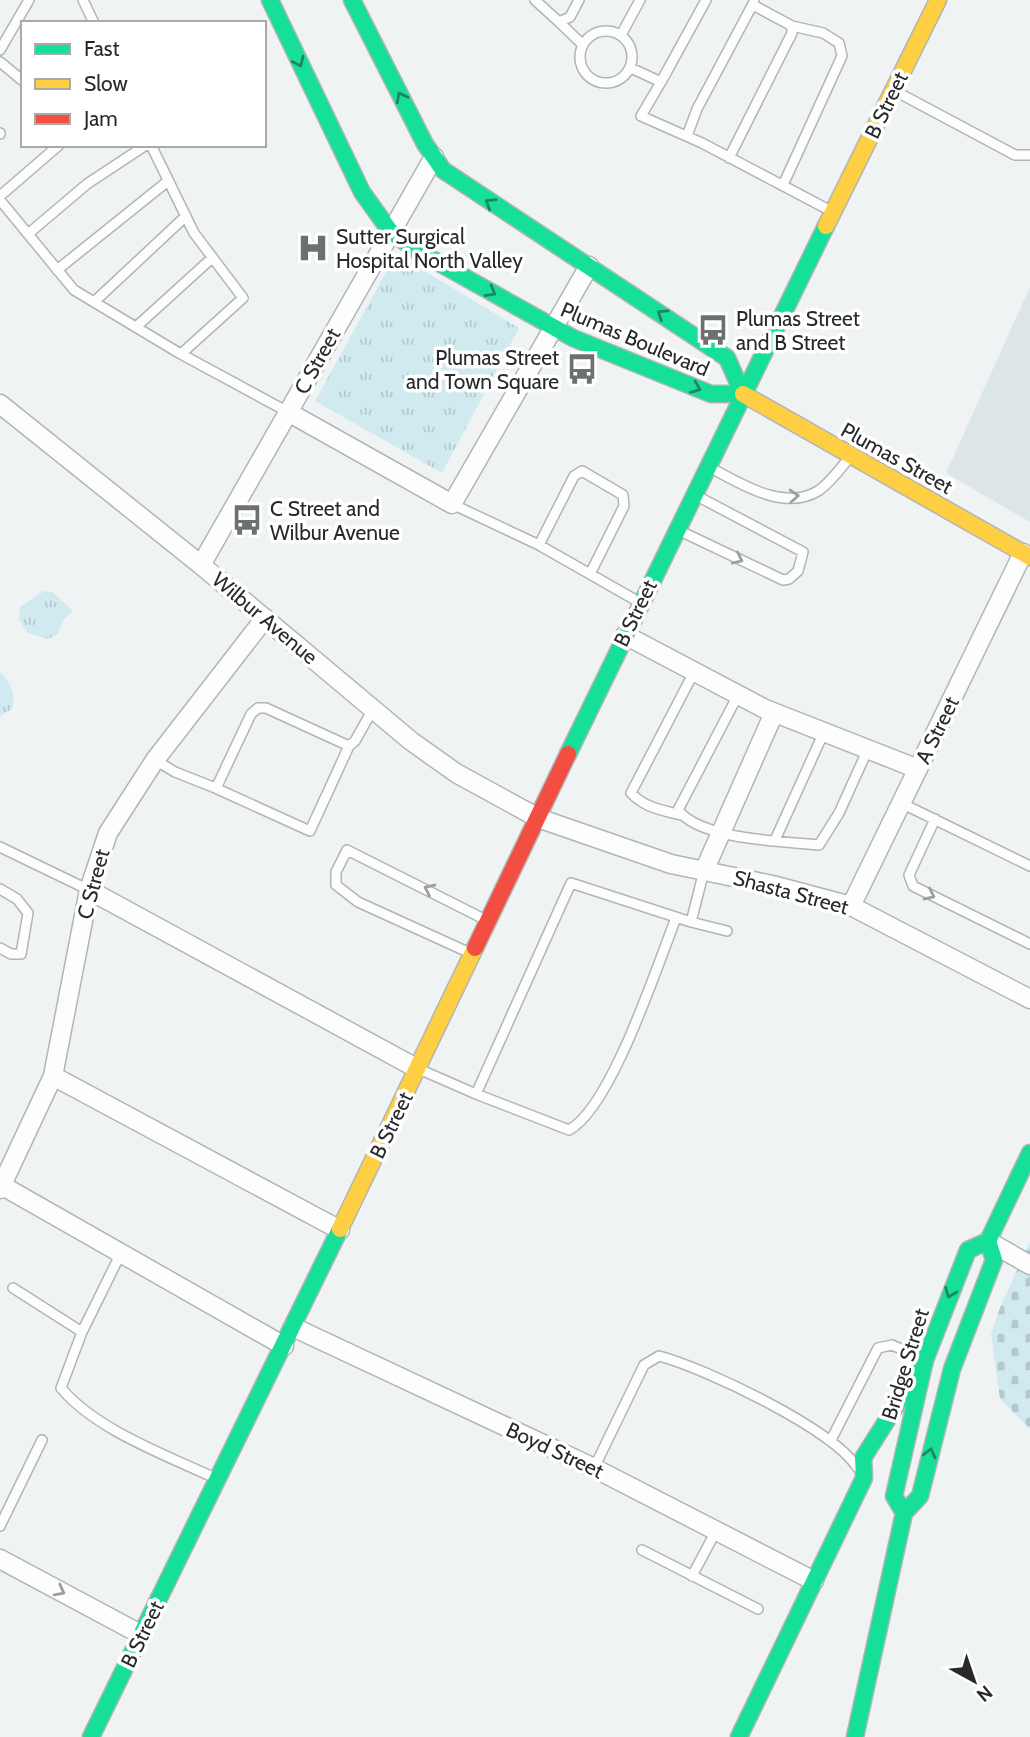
<svg xmlns="http://www.w3.org/2000/svg" width="1030" height="1737" viewBox="0 0 1030 1737" font-family="Cabin,sans-serif">
  <style>
    .built { fill: #dce6e8 }
    .cemetery { fill: url(#cemetery-stones) }
    .park { fill: url(#park-tufts) }
    .lines { fill: none; stroke-linecap: round; stroke-linejoin: round }
    .lane-casing { stroke: #b2b5b6; stroke-width: 12 }
    .street-casing { stroke: #b2b5b6; stroke-width: 21 }
    .fast-casing { stroke: #b2b5b6; stroke-width: 19 }
    .slow-casing { stroke: #b2b5b6; stroke-width: 19 }
    .jam-casing { stroke: #b2b5b6; stroke-width: 19 }
    .lane { stroke: #fdfdfd; stroke-width: 9 }
    .street { stroke: #fdfdfd; stroke-width: 18 }
    .fast { stroke: #16e098; stroke-width: 16 }
    .slow { stroke: #ffcf43; stroke-width: 16 }
    .jam { stroke: #f24e42; stroke-width: 16 }
    .oneway { stroke: #1e8461 }
    .oneway2 { stroke: #9d9e9e }
    .labels { text-anchor: middle; dominant-baseline: central; stroke-width: 7; stroke-linejoin: round; paint-order: stroke }
    .street-label { font-size: 21px; fill: #27292a; stroke: #fff }
    .poi-label { font-size: 21px; fill: #27292a; stroke: #fff; text-anchor: start }
  </style>
  <defs>
    <pattern id="cemetery-stones" width="16" height="16" patternUnits="userSpaceOnUse" patternTransform="scale(1.75)"><rect width="16" height="16" fill="#d0eaf0"/><path d="M2 7V4a2 2 0 0 1 4 0v3zM10 15v-3a2 2 0 0 1 4 0v3z" fill="#b3c9ce"/></pattern>
    <pattern id="park-tufts" width="24" height="20" patternUnits="userSpaceOnUse" patternTransform="scale(1.75)"><rect width="24" height="20" fill="#d0eaf0"/><path d="M3 7l-1-3M5 7V3M7 7l1-3M15 17l-1-3M17 17v-4M19 17l1-3" fill="none" stroke="#b3c9ce"/></pattern>
  </defs>
  <rect width="100%" height="100%" fill="#eff3f4"/>
  <path class="built" d="M 1030,287 L 1030,522 L 946,473 Z"/>
  <path class="cemetery" d="M 1030,1242 L 1030,1429 L 1000,1399 L 991,1334 L 1001,1305 Z"/>
  <path class="park" d="M 396,254 L 519,328 L 442,473 L 315,401 Z
    M 44,591 L 52,592 L 73,611 L 63,621 L 58,634 L 48,639 L 28,633 L 19,620 L 20,607 Z
    M 0,672 C 11,684 16,692 12,709 L 0,716 Z"/>
  <g class="lines">
    <defs>
      <path id="lane" d="M 83,0 L 94,23
        M 535,0 L 559,22 L 570,17 L 579,0
        M 559,22 L 583,45
        M580 57a26 26 0 1 1 52 0a26 26 0 1 1-52 0Z
        M 621,35 L 640,0
        M 0,50 L 29,0
        M 0,62 L 23,81
        M 631,68 L 661,82 L 641,116 L 702,143 L 831,211
        M 661,82 L 706,0
        M 895,91 L 1015,155 L 1030,155
        M 0,133 L 0,134
        M 687,136 L 697,109 L 754,2
        M 151,145 L 194,233 L 243,298 L 181,354
        M 729,158 L 792,33 L 792,26 L 753,5
        M 783,185 L 842,56 L 839,43 L 823,33 L 792,26
        M 0,196 L 59,145
        M 0,200 L 74,290 L 179,353 L 288,412
        M 28,234 L 87,184 L 146,145
        M 57,270 L 168,181
        M 94,302 L 186,216
        M 136,327 L 212,258
        M 709,467 C 740,483 783,512 818,491 C 830,483 840,469 849,458
        M 452,504 L 539,545 L 639,602
        M 678,530 L 783,580 L 789,579 L 798,571 L 803,552 L 697,496
        M 539,545 L 574,476 L 582,471 L 623,495 L 624,506 L 590,574
        M 738,695 L 678,810 C 701,840 782,841 819,845 L 839,813 L 868,749
        M 155,760 L 175,772 L 213,787 L 218,784 L 251,714 L 258,708 L 266,708 L 349,746 L 355,741 L 373,709
        M 213,787 L 310,831 L 349,746
        M 901,803 L 1030,866
        M 681,815 C 662,810 645,808 631,793 L 694,672
        M 935,819 L 909,875 L 913,886 L 1030,944
        M 775,840 L 824,732
        M 0,847 L 89,890
        M 0,889 L 17,899 L 28,913 L 21,954 L 11,954 L 0,948
        M 691,922 L 727,931
        M 470,953 L 358,902 L 336,885 L 336,872 L 347,850 L 484,919
        M 421,1070 L 476,1094 L 571,883 L 691,922 L 704,871
        M 476,1094 L 569,1130 C 611,1108 657,966 676,918
        M 13,1288 L 82,1332 L 61,1388 C 96,1430 166,1455 217,1479
        M 82,1332 L 121,1253
        M 831,1440 L 878,1348 L 892,1345 L 923,1359
        M 594,1468 L 644,1365 L 659,1356 C 705,1368 831,1428 857,1467
        M 0,1526 L 42,1440
        M 642,1550 L 758,1609
        M 692,1576 L 716,1531"/>
      <path id="street" d="M 0,404 L 201,565 L 411,741 L 456,773 L 538,818 L 671,864 L 772,885 L 851,906 L 1030,999
        M 288,412 L 452,504 L 589,266
        M 201,565 L 434,157
        M 625,635 L 765,709 L 918,769
        M 704,871 L 774,713
        M 89,890 L 418,1069
        M 851,906 L 1023,553
        M 53,1076 L 340,1230
        M 1,1185 L 284,1346
        M 0,1189 L 53,1076 L 89,890 L 108,833 L 155,760 L 265,618
        M 988,1241 L 1030,1265
        M 293,1327 L 594,1468 L 814,1581
        M 0,1559 L 142,1635"/>
      <path id="fast" d="M 270,0 L 362,192 L 390,231 L 416,250 L 573,338 L 711,394 L 743,394
        M 352,0 L 425,144 L 443,170 L 727,358 L 743,394
        M 568,754 L 826,226
        M 904,1513 L 894,1496 L 925,1360 L 968,1250 L 988,1241 L 1030,1153
        M 91,1737 L 340,1229
        M 739,1737 L 864,1478 L 863,1458 L 925,1360
        M 855,1737 L 904,1513 L 920,1496 L 952,1369 L 994,1260 L 988,1241"/>
      <path id="slow" d="M 826,226 L 938,0
        M 743,394 L 1030,557
        M 340,1229 L 475,948"/>
      <path id="jam" d="M 475,948 L 568,754"/>
    </defs>
    <use href="#lane" class="lane-casing"/>
    <use href="#street" class="street-casing"/>
    <use href="#fast" class="fast-casing"/>
    <use href="#slow" class="slow-casing"/>
    <use href="#jam" class="jam-casing"/>
    <use href="#lane" class="lane"/>
    <use href="#street" class="street"/>
    <use href="#fast" class="fast"/>
    <use href="#slow" class="slow"/>
    <use href="#jam" class="jam"/>
  </g>
  <defs><path id="oneway-chevron" d="M-2-3.5L2.5 0L-2 3.5" fill="none" stroke-width="1.6" stroke-linecap="round" stroke-linejoin="round" transform="scale(1.75)"/></defs>
  <g class="oneway">
    <use href="#oneway-chevron" transform="translate(299 62) rotate(64)"/>
    <use href="#oneway-chevron" transform="translate(401 97) rotate(-117)"/>
    <use href="#oneway-chevron" transform="translate(490 203) rotate(-148)"/>
    <use href="#oneway-chevron" transform="translate(491 292) rotate(30)"/>
    <use href="#oneway-chevron" transform="translate(662 314) rotate(-146)"/>
    <use href="#oneway-chevron" transform="translate(696 388) rotate(22)"/>
    <use href="#oneway-chevron" transform="translate(950 1293) rotate(112)"/>
    <use href="#oneway-chevron" transform="translate(930 1453) rotate(-77)"/>
  </g>
  <g class="oneway2">
    <use href="#oneway-chevron" transform="translate(794 496) rotate(-3)"/>
    <use href="#oneway-chevron" transform="translate(738 559) rotate(25)"/>
    <use href="#oneway-chevron" transform="translate(429 889) rotate(-154)"/>
    <use href="#oneway-chevron" transform="translate(930 895) rotate(26)"/>
    <use href="#oneway-chevron" transform="translate(60 1591) rotate(28)"/>
  </g>
  <defs>
    <symbol id="hospital-bare" viewBox="-9 -9 18 18"><path d="M-5-5h3v3.5h4V-5h3V5h-3V1.5h-4V5h-3Z" fill="#6d7071" stroke="#fff" stroke-width="2.5" paint-order="stroke"/></symbol>
    <symbol id="bus-bare" viewBox="-9 -9 18 18"><path d="M-5-6H5V4H4V6H2V4H-2V6H-4V4H-5ZM-3.5-4V0h7V-4ZM-3.5 1.2v1.5H-2V1.2ZM2 1.2v1.5H3.5V1.2Z" fill="#6d7071" stroke="#fff" stroke-width="2.5" paint-order="stroke"/></symbol>
  </defs>
  <g fill-rule="evenodd">
    <use href="#hospital-bare" x="291" y="226" width="44" height="44"/>
    <use href="#bus-bare" x="691" y="308" width="44" height="44"/>
    <use href="#bus-bare" x="560" y="347" width="44" height="44"/>
    <use href="#bus-bare" x="225" y="498" width="44" height="44"/>
  </g>
  <g class="labels">
    <g class="street-label">
      <text transform="translate(886 105) rotate(-64)">B Street</text>
      <text transform="translate(635 339) rotate(23)">Plumas Boulevard</text>
      <text transform="translate(317 361) rotate(-61)">C Street</text>
      <text transform="translate(897 458) rotate(29)">Plumas Street</text>
      <text transform="translate(635 613) rotate(-64)">B Street</text>
      <text transform="translate(265 618) rotate(40)">Wilbur Avenue</text>
      <text transform="translate(937 730) rotate(-64)">A Street</text>
      <text transform="translate(93 884) rotate(-75)">C Street</text>
      <text transform="translate(791 892) rotate(15)">Shasta Street</text>
      <text transform="translate(391 1125) rotate(-64)">B Street</text>
      <text transform="translate(905 1364) rotate(-73)">Bridge Street</text>
      <text transform="translate(555 1450) rotate(25)">Boyd Street</text>
      <text transform="translate(142 1634) rotate(-64)">B Street</text>
    </g>
    <g class="poi-label">
      <text x="336" y="236">Sutter Surgical<tspan x="336" dy="24">Hospital North Valley</tspan></text>
      <text x="736" y="318">Plumas Street<tspan x="736" dy="24">and B Street</tspan></text>
      <text x="559" y="357" text-anchor="end">Plumas Street<tspan x="559" dy="24">and Town Square</tspan></text>
      <text x="270" y="508">C Street and<tspan x="270" dy="24">Wilbur Avenue</tspan></text>
    </g>
  </g>
  <rect x="21" y="21" width="245" height="126" fill="#ffffff" stroke="#a9a9aa" stroke-width="2"/>
  <rect x="35" y="44" width="35" height="10" fill="#16e098" stroke="#a9a9aa" stroke-width="2"/>
  <text x="84" y="56" font-size="21" fill="#27292a">Fast</text>
  <rect x="35" y="79" width="35" height="10" fill="#ffcf43" stroke="#a9a9aa" stroke-width="2"/>
  <text x="84" y="91" font-size="21" fill="#27292a">Slow</text>
  <rect x="35" y="114" width="35" height="10" fill="#f24e42" stroke="#a9a9aa" stroke-width="2"/>
  <text x="84" y="126" font-size="21" fill="#27292a">Jam</text>
  <g transform="translate(974 1681) rotate(140)" stroke="#ffffff" stroke-width="5" paint-order="stroke">
  <path d="M0-5L12 26L0 18L-12 26Z" fill="#27292a"/>
  <text y="-10" font-size="19" font-weight="bold" text-anchor="middle" fill="#27292a">N</text>
  </g>
</svg>
